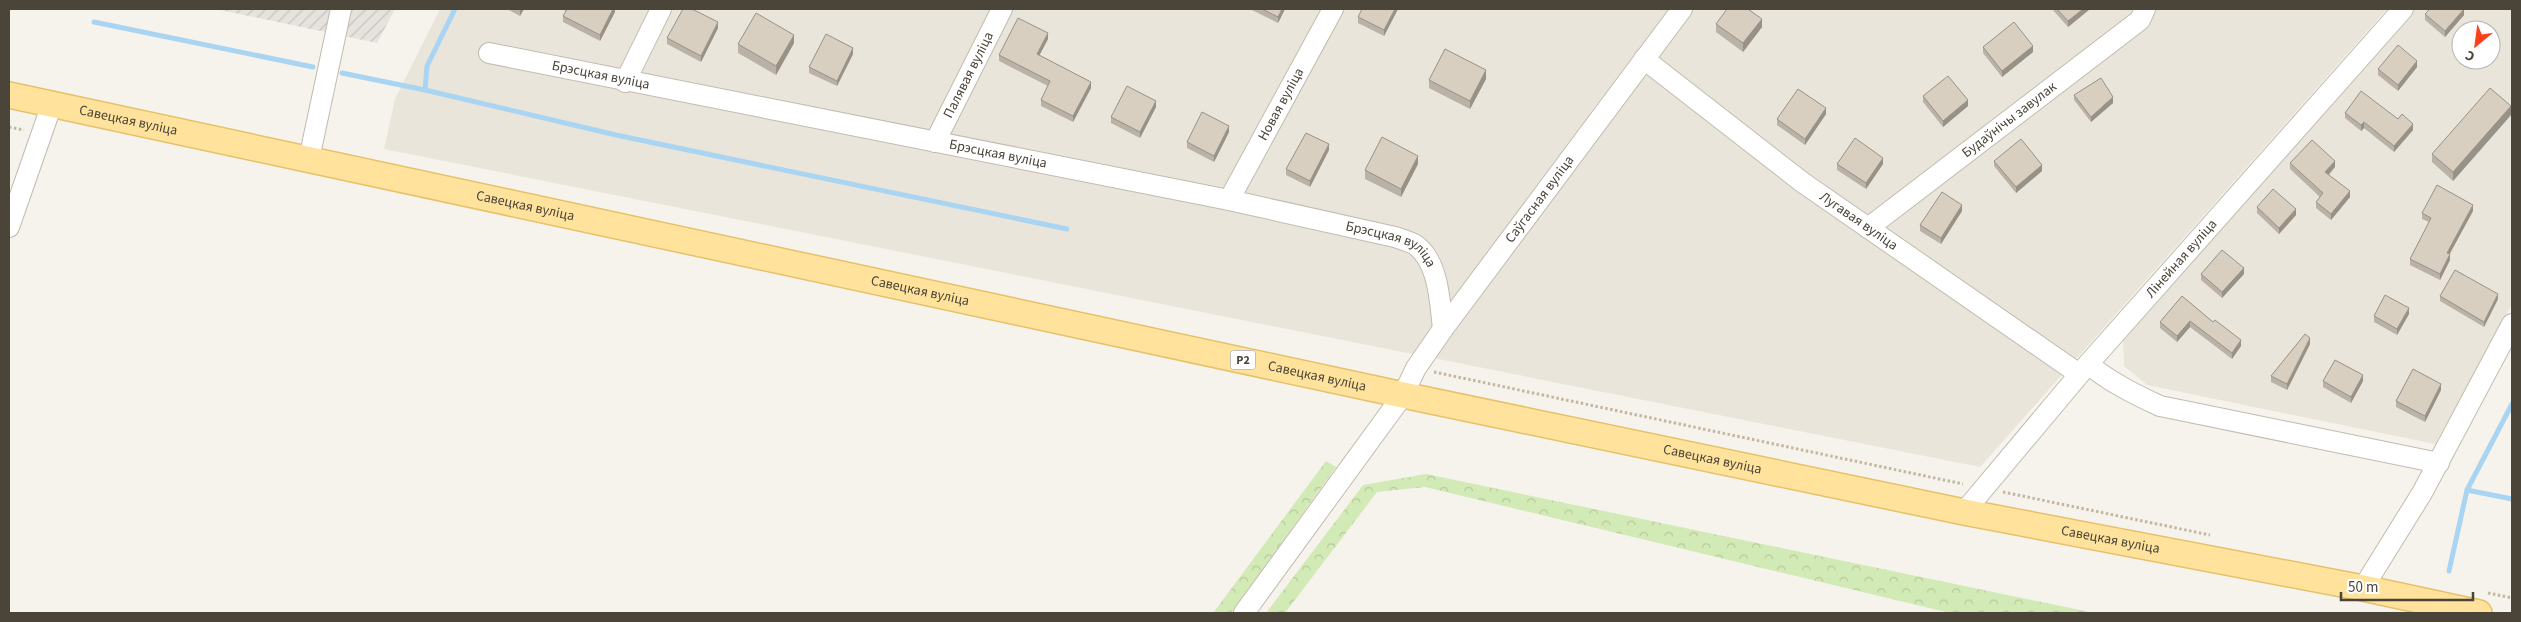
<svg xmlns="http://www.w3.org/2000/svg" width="2521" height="622" viewBox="0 0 2521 622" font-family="'Source Sans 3',sans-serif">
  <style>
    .residential { fill: #eae5da; fill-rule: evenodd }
    .industrial { fill: url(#industrial-furrows) }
    .forest { fill: url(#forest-crowns) }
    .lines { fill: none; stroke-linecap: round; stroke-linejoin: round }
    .stream { stroke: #a9d4f2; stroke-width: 5 }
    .minor-casing { stroke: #c2bbae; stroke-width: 22 }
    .major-casing { stroke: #e6c16a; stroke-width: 28 }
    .path { stroke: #c4b79f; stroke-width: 3; stroke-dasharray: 2.5 2.5; stroke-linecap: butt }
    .minor { stroke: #fff; stroke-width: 20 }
    .major { stroke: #ffe39c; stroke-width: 25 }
    .wall { fill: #bab2a6 }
    .shaded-wall { fill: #979187 }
    .building { fill: #d8cfc1; stroke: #979187 }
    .labels { text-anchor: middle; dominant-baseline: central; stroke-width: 4.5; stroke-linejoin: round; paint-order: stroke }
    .shield { fill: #fff; stroke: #817c74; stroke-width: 1 }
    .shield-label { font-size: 12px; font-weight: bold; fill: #4b4439 }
    .street-label { font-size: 14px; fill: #4b4439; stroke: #fff }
  </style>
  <defs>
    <pattern id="industrial-furrows" width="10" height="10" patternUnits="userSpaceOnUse" patternTransform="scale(1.25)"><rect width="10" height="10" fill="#e6e2dd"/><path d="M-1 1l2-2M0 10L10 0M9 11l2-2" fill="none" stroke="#c7c3be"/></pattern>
    <pattern id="forest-crowns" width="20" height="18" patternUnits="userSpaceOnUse" patternTransform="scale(1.25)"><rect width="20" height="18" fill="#d2eab5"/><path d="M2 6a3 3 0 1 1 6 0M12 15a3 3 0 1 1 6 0" fill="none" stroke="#b6ca9c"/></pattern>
  </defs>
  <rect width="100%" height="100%" fill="#f6f3ec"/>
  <path class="residential" d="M 440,9 L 2387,9 L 1980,467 L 384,149 L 395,99 Z
    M 2414,9 L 2512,9 L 2512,304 L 2435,444 L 2147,385 L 2124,366 L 2123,337 ZM 2461,30 L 2491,30 L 2491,60 L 2461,60 Z"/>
  <path class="industrial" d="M 216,9 L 395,9 L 377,43 Z"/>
  <path class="forest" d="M 1326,461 L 1336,467 L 1231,613 L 1213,613 Z
    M 1426,474 L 2094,613 L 1950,613 L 1425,487 L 1377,492 L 1285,613 L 1266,613 L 1363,485 Z"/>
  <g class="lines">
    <path class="stream" d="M 455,9 L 427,66 L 425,90 L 616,135 L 1067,229
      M 94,22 L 313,67
      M 342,73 L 425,90
      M 2467,490 L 2512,499
      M 2449,571 L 2467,490 L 2512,404"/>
    <defs>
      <g id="minor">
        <path id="s1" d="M 489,53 L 1229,200 L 1395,237 C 1401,239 1408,241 1414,244 C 1439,260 1440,303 1443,329"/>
        <path id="s2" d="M 1644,59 L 1802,182 L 2079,374"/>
        <path d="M 625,82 L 661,9"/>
        <path id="s3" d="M 935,142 L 1002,9"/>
        <path d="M 309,159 L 341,9"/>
        <path id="s4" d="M 1229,200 L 1333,9"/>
        <path d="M 9,227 L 52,104"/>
        <path id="s5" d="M 1868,228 L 2140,20 L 2145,9"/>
        <path d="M 2088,364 C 2110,382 2134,394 2160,406 L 2439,463"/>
        <path id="s6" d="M 1964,512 L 2088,364 L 2403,9"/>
        <path d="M 2363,588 L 2422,493 L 2512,324"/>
        <path id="s7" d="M 1244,613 L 1403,395 L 1416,368 L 1443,329 L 1682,9"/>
      </g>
      <g id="major">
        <path id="s8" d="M 9,95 L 1403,395 L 1964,512 L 2363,588 L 2479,613"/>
      </g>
    </defs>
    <use href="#minor" class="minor-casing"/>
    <use href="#major" class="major-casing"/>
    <path class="path" d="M 9,127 L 24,130
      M 1434,372 L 1963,484
      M 2003,492 L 2210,535
      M 2488,593 L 2512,598"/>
    <use href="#minor" class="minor"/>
    <use href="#major" class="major"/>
  </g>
  <path class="wall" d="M 507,9 L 524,9 L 520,16 Z
    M 562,9 L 615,9 L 615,12 L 600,41 L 563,22 L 563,16 L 566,11 Z
    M 1250,9 L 1285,9 L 1278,23 Z
    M 1362,9 L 1398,9 L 1384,36 L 1358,23 L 1358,17 Z
    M 2052,9 L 2090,9 L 2068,27 Z
    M 2425,14 L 2464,15 L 2445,37 L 2425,20 Z
    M 1716,24 L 1762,27 L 1743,52 L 1716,32 Z
    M 718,28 L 701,62 L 667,44 L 667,38 Z
    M 1048,39 L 1039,55 L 1091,88 L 1073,122 L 1041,106 L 1041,100 L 1048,86 L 999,61 L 999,55 Z
    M 794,43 L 776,75 L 738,53 L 738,44 Z
    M 1983,47 L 2033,52 L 2002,77 L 1983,53 Z
    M 853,54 L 837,86 L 809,73 L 809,67 Z
    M 2417,67 L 2398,91 L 2378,75 L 2378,69 Z
    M 1486,79 L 1470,109 L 1429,88 L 1429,80 Z
    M 2074,95 L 2113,103 L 2091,122 L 2074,100 Z
    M 1923,96 L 1968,106 L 1943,127 L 1923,102 Z
    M 1156,107 L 1140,138 L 1111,123 L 1111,117 Z
    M 2345,113 L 2398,119 L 2413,130 L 2394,152 L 2364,128 L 2361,131 L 2345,118 Z
    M 1826,114 L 1805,145 L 1777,125 L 1777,119 Z
    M 2511,115 L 2453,181 L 2432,162 L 2432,154 Z
    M 1229,132 L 1214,162 L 1187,148 L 1187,142 Z
    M 1329,150 L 1310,187 L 1286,175 L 1286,169 Z
    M 1994,161 L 2042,171 L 2016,193 L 1994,166 Z
    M 2290,163 L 2335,167 L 2329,175 L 2350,197 L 2331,220 L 2316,208 L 2316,202 L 2320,197 L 2290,169 Z
    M 1418,164 L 1401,197 L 1365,179 L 1365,170 Z
    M 1837,164 L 1883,164 L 1866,189 L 1837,170 Z
    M 2257,207 L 2296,215 L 2279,234 L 2257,213 Z
    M 1962,211 L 1941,244 L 1920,231 L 1920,225 Z
    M 2473,211 L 2449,254 L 2450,260 L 2440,280 L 2410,265 L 2410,259 L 2429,222 L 2422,219 L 2422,213 Z
    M 2201,274 L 2244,274 L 2222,298 L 2201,280 Z
    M 2182,296 L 2241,346 L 2232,359 L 2190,327 L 2177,342 L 2160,328 L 2160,322 Z
    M 2440,296 L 2498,299 L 2484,327 L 2440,301 Z
    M 2409,314 L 2397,335 L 2374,322 L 2374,316 Z
    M 2310,344 L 2287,390 L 2271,382 L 2271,376 Z
    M 2323,381 L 2363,381 L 2351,403 L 2323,387 Z
    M 2441,390 L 2425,422 L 2396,407 L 2396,401 Z"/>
  <path class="shaded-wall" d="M 521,9 L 524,9 L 520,16 L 520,10 Z
    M 613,9 L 615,9 L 615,12 L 600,41 L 600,35 Z
    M 1282,9 L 1285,9 L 1278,23 L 1278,17 Z
    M 1395,9 L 1398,9 L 1384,36 L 1384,30 Z
    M 2083,9 L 2090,9 L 2068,27 L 2068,21 Z
    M 2464,9 L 2464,15 L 2445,37 L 2445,31 Z
    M 1762,19 L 1762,27 L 1743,52 L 1743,43 Z
    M 718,22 L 718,28 L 701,62 L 701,56 Z
    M 1048,33 L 1048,39 L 1037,60 L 1037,54 Z
    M 794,35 L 794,43 L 776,75 L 776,66 Z
    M 2033,46 L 2033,52 L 2002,77 L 2002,71 Z
    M 853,48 L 853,54 L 837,86 L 837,81 Z
    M 2417,61 L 2417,67 L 2398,91 L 2398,85 Z
    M 1486,70 L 1486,79 L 1470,109 L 1470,101 Z
    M 1091,82 L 1091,88 L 1073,122 L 1073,116 Z
    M 2113,97 L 2113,103 L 2091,122 L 2091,117 Z
    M 1968,100 L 1968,106 L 1943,127 L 1943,121 Z
    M 1156,101 L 1156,107 L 1140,138 L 1140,132 Z
    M 2511,106 L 2511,115 L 2453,181 L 2453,172 Z
    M 1826,108 L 1826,114 L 1805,145 L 1805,139 Z
    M 2364,122 L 2364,128 L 2361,131 L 2361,125 Z
    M 2413,124 L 2413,130 L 2394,152 L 2394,146 Z
    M 1229,126 L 1229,132 L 1214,162 L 1214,156 Z
    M 1329,144 L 1329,150 L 1310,187 L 1310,181 Z
    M 1418,156 L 1418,164 L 1401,197 L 1401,189 Z
    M 1883,158 L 1883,164 L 1866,189 L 1866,183 Z
    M 2335,161 L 2335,167 L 2325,178 L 2325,172 Z
    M 2042,165 L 2042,171 L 2016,193 L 2016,187 Z
    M 2350,191 L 2350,197 L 2331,220 L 2331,214 Z
    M 1962,205 L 1962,211 L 1941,244 L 1941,238 Z
    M 2473,205 L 2473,211 L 2447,259 L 2447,253 Z
    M 2296,209 L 2296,215 L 2279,234 L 2279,228 Z
    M 2450,254 L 2450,260 L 2440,280 L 2440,274 Z
    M 2244,268 L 2244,274 L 2222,298 L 2222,292 Z
    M 2498,294 L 2498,299 L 2484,327 L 2484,322 Z
    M 2409,308 L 2409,314 L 2397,335 L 2397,329 Z
    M 2190,321 L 2190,327 L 2177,342 L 2177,336 Z
    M 2310,338 L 2310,344 L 2287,390 L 2287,384 Z
    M 2241,340 L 2241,346 L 2232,359 L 2232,353 Z
    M 2363,375 L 2363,381 L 2351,403 L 2351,397 Z
    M 2441,384 L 2441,390 L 2425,422 L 2425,416 Z"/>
  <path class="building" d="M 567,9 L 613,9 L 600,35 L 563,16 Z
    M 683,9 L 692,9 L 718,22 L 701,56 L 667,38 Z
    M 1262,9 L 1282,9 L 1278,17 Z
    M 1362,9 L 1395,9 L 1384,30 L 1358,17 Z
    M 1727,9 L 1748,9 L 1762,19 L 1743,43 L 1716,24 Z
    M 2057,9 L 2083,9 L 2068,21 Z
    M 2430,9 L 2464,9 L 2445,31 L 2425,14 Z
    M 756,13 L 794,35 L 776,66 L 738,44 Z
    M 1018,18 L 1048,33 L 1037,54 L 1091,82 L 1073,116 L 1041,100 L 1050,81 L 999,55 Z
    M 2014,22 L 2033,46 L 2002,71 L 1983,47 Z
    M 826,34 L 853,48 L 837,81 L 809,67 Z
    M 2398,45 L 2417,61 L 2398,85 L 2378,69 Z
    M 1445,49 L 1486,70 L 1470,101 L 1429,80 Z
    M 1948,76 L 1968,100 L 1943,121 L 1923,96 Z
    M 2101,78 L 2113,97 L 2091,117 L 2074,95 Z
    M 1127,86 L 1156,101 L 1140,132 L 1111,117 Z
    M 2490,88 L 2511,106 L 2453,172 L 2432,154 Z
    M 1798,89 L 1826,108 L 1805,139 L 1777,119 Z
    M 2361,91 L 2398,119 L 2402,114 L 2413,124 L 2394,146 L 2364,122 L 2361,125 L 2345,113 Z
    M 1202,112 L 1229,126 L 1214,156 L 1187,142 Z
    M 1306,133 L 1329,144 L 1310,181 L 1286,169 Z
    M 1382,137 L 1418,156 L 1401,189 L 1365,170 Z
    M 1855,138 L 1883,158 L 1866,183 L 1837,164 Z
    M 2021,139 L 2042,165 L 2016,187 L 1994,161 Z
    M 2312,140 L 2335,161 L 2325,172 L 2350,191 L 2331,214 L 2316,202 L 2323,193 L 2290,163 Z
    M 2437,185 L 2473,205 L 2447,253 L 2450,254 L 2440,274 L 2410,259 L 2431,218 L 2422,213 Z
    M 2273,189 L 2296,209 L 2279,228 L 2257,207 Z
    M 1942,192 L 1962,205 L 1941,238 L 1920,225 Z
    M 2222,250 L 2244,268 L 2222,292 L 2201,274 Z
    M 2455,270 L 2498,294 L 2484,322 L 2440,296 Z
    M 2385,295 L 2409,308 L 2397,329 L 2374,316 Z
    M 2182,296 L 2213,322 L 2215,320 L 2241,340 L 2232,353 L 2190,321 L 2177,336 L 2160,322 Z
    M 2305,334 L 2310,338 L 2287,384 L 2271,376 Z
    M 2335,360 L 2363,375 L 2351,397 L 2323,381 Z
    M 2413,369 L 2441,384 L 2425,416 L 2396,401 Z"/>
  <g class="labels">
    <rect class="shield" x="1230.5" y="350.5" width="25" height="19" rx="4"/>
    <g class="shield-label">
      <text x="1243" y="360">Р2</text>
    </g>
    <g class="street-label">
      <text stroke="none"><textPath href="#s3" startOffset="75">Палявая вуліца</textPath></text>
      <text stroke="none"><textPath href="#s1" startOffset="114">Брэсцкая вуліца</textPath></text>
      <text stroke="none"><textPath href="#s4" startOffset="109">Новая вуліца</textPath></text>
      <text stroke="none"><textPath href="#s8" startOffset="122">Савецкая вуліца</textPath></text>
      <text stroke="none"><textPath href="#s5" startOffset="178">Будаўнічы завулак</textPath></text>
      <text stroke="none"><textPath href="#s1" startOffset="519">Брэсцкая вуліца</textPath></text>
      <text stroke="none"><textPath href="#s7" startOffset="509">Саўгасная вуліца</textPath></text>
      <text stroke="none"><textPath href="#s8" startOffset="528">Савецкая вуліца</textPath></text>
      <text stroke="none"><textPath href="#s2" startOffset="269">Лугавая вуліца</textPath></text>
      <text stroke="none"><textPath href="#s1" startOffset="924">Брэсцкая вуліца</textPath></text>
      <text stroke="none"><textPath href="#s6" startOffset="334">Лінейная вуліца</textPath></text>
      <text stroke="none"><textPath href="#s8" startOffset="932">Савецкая вуліца</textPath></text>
      <text stroke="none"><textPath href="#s8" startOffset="1338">Савецкая вуліца</textPath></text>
      <text stroke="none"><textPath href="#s8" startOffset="1742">Савецкая вуліца</textPath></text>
      <text stroke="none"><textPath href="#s8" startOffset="2148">Савецкая вуліца</textPath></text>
    </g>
  </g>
  <rect width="2521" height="622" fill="none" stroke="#4b4439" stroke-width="20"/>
  <g transform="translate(2476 45) rotate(209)"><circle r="24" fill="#ffffff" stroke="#b7b4b0"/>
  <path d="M0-4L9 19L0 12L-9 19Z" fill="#fc3f1d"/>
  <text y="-8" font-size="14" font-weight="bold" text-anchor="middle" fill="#4b4439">С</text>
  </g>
  <path d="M2341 592v8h132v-8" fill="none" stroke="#4b4439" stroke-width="2.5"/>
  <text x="2348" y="592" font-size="15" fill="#4b4439" stroke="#ffffff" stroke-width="4" paint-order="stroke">50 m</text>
</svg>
